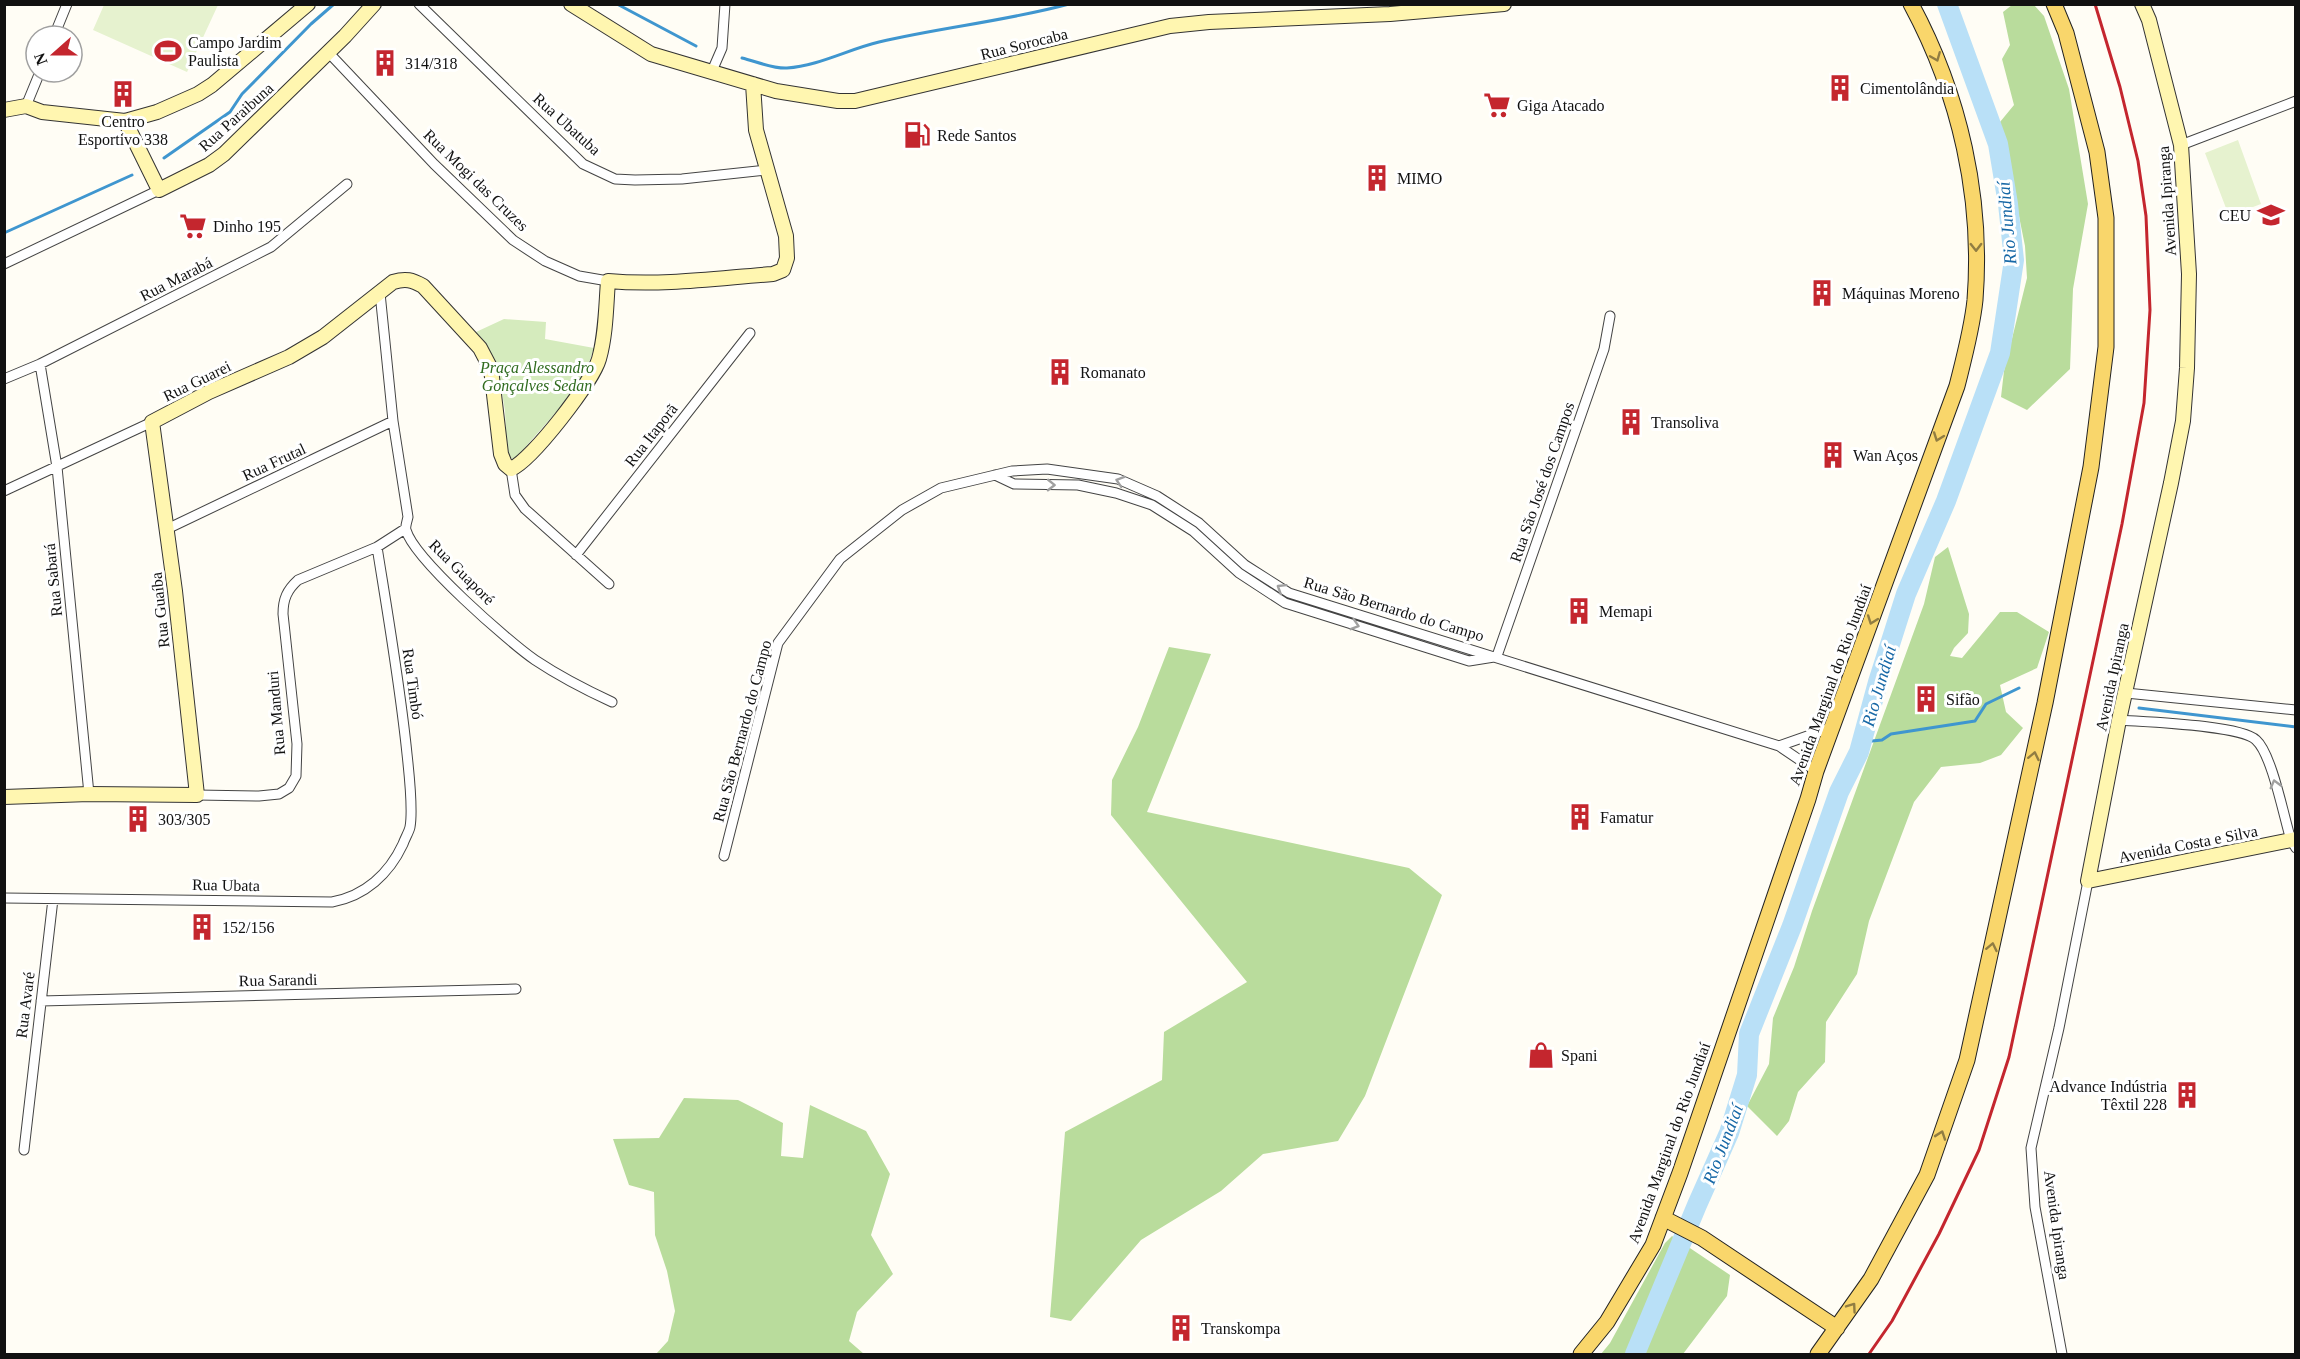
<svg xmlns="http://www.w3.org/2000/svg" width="2300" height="1359" viewBox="0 0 2300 1359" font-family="Georgia,serif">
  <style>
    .green { fill: #d5ebbd }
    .forest { fill: #b9dc9c }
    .pitch { fill: #e6f2cf }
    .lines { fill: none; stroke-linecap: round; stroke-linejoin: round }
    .stream { stroke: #3f96cf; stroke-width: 3 }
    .river { stroke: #b9e0f7; stroke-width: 20 }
    .street-casing { stroke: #444; stroke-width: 11 }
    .secondary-casing { stroke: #333; stroke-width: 16 }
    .primary-casing { stroke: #222; stroke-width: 17 }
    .street { stroke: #fff; stroke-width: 9 }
    .secondary { stroke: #fff6b0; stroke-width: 14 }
    .primary { stroke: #f9d66b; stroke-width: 15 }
    .rail { stroke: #c4262e; stroke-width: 3 }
    .oneway { stroke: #917d42 }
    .oneway2 { stroke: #a0a0a0 }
    .labels { text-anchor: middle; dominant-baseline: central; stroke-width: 6; stroke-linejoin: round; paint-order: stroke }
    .poi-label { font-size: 16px; fill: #111; stroke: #fff; text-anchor: start }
    .street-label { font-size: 16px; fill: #111; stroke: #fff }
    .park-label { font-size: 16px; font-style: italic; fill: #2f6b1f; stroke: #fff }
    .water-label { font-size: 18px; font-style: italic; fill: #1768a6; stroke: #fff }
  </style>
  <rect width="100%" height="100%" fill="#fffdf5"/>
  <path class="green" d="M 504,319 L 546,322 L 545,339 L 594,348 L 585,374 L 558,410 L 514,460 L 507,455 L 505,411 L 498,368 L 476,332 Z"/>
  <path class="forest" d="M 2012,5 L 2034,5 L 2044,16 L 2069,89 L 2088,204 L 2073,289 L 2070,369 L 2027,410 L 2001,397 L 2004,371 L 2027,278 L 2025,246 L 2000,122 L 2014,105 L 2002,59 L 2010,45 L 2003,12 Z
    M 1948,547 L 1969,614 L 1968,633 L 1954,648 L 1950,656 L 1962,658 L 2000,612 L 2017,612 L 2049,632 L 2037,668 L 2000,685 L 2006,712 L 2023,728 L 2001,755 L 1980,763 L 1941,767 L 1914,802 L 1869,921 L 1857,974 L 1826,1022 L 1825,1062 L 1798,1092 L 1789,1121 L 1777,1136 L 1747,1106 L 1769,1064 L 1773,1018 L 1794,967 L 1812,911 L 1924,604 L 1935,557 Z
    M 1169,647 L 1211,654 L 1147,812 L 1409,868 L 1442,895 L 1365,1096 L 1338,1141 L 1263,1154 L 1221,1191 L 1141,1240 L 1071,1321 L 1050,1317 L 1065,1132 L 1162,1080 L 1164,1032 L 1247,982 L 1111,815 L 1112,780 L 1138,727 Z
    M 684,1098 L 738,1100 L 783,1123 L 781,1156 L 803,1158 L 810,1105 L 866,1131 L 890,1174 L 871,1235 L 893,1274 L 857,1312 L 849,1341 L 864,1354 L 656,1354 L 668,1341 L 675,1311 L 667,1271 L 655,1235 L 654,1192 L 629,1185 L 613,1139 L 659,1138 Z
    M 1672,1236 L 1730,1275 L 1727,1296 L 1683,1354 L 1601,1354 L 1610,1343 L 1665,1243 Z"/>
  <path class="pitch" d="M 104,5 L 104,4 L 218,5 L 187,72 L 93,30 Z
    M 2238,140 L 2261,204 L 2229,216 L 2205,153 Z"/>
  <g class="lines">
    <path class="stream" d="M 617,4 L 696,46
      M 742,58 C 755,61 773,69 787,68 C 818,66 849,49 879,42 C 942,27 1007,21 1069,4
      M 164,158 L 230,112 L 242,94 L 311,24 L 334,4
      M 4,233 L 132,175
      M 2139,708 L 2296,727
      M 1862,742 L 1882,740 L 1891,734 L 1975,721 L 1986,704 L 2019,688"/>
    <path class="river" d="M 1635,1354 L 1697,1205 L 1729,1133 L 1747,1075 L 1749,1034 L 1792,926 L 1839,792 L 1859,752 L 1878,682 L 1906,594 L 1946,501 L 2000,353 L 2014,260 L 2008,204 L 1998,144 L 1947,4"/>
    <defs>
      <path id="street" d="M 419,4 L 583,164 L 615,179 L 635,180 L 682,179 L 767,170
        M 54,36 L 67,4
        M 328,52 L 434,164 L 513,240 L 545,261 L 579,276 L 608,281
        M 712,71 L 722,48 L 725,4
        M 26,106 L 40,72
        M 2181,145 L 2296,101
        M 4,264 L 159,190
        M 380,293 L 393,421 L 408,517 C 407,521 405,527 406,530 C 414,559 509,642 535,660 C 559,676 586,690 612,702
        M 40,364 L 57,467 L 89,794
        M 4,379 L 40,364 L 271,247 L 347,184
        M 511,469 L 515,495 L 525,509 L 609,584
        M 995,475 L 1014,484 L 1078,485 L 1116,493 L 1152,505 L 1193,531 L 1239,573 L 1285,603 L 1469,661 L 1494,657
        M 4,491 L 152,422
        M 167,529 L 393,421
        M 576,555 L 750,333
        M 1497,656 L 1604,349 L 1610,316
        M 2126,693 L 2296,710
        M 2119,720 C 2145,722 2240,725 2256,740 C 2272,754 2284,818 2291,840 L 2296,848
        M 1779,746 L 1833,727
        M 197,795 L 259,796 L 279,794 L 289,788 L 296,776 L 297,744 L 283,614 C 283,599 287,590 298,580 L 377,547 L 405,529
        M 724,856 L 778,643 L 840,559 L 902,510 L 941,488 L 1012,471 L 1047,469 L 1118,479 L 1157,496 L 1199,523 L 1245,565 L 1289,593 L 1779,746 L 1816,771
        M 4,898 L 332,902 C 365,896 389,874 403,844 C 405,838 409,832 410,827 C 413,811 409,772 407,754 C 400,685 388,616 377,547
        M 41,1001 L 516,989
        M 24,1150 L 53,899
        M 2062,1354 L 2035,1207 L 2031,1148 L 2059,1028 L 2088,881"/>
      <path id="secondary" d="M 571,4 L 651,54 L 776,91 L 838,101 L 855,101 L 1170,26 L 1209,22 L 1390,14 L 1504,4
        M 2142,4 L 2149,20 L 2181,145 L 2189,274 L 2187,368 L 2183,421 L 2171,483 L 2119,720 L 2088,881 L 2296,839
        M 4,110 L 26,106 L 42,112 L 125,121 L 157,112 L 198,94 L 212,85 L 308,4
        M 125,121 L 159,190 L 209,165 L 224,154 L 345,36 L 374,4
        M 4,797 L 89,794 L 197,795 L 175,591 L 152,422 L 209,392 L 289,357 L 323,337 L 393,282 C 406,278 412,280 423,286 L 480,348 L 491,369 L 501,454 L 505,464 L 511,469 C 532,460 593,381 599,359 C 606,334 606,307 608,281 C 663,286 718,278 773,274 L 783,270 L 787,258 L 786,236 L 756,130 L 753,84"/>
      <path id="primary" d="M 1663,1218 L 1702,1238 L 1837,1328
        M 1581,1354 L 1607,1322 L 1653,1245 L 1680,1173 L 1808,799 L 1816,771 L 1957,386 C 1964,358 1972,329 1975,300 C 1983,198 1960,95 1911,4
        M 1818,1354 L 1871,1279 L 1927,1175 L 1967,1060 L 2045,703 L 2091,467 L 2106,347 L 2106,218 L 2097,152 L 2066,33 L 2054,4"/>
    </defs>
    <use href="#street" class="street-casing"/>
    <use href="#secondary" class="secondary-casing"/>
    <use href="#primary" class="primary-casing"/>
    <use href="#street" class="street"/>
    <use href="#secondary" class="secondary"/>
    <use href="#primary" class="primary"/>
    <path class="rail" d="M 1869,1354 L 1892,1321 L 1939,1234 L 1979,1150 L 2009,1057 L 2122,524 L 2144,403 L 2150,310 L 2146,216 L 2138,161 L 2120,87 L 2095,4"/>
  </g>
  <defs><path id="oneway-chevron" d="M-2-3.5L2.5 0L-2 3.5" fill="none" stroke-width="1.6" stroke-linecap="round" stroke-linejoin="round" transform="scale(1.5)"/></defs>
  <g class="oneway">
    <use href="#oneway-chevron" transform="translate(1936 57) rotate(68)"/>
    <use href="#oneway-chevron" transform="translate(1976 247) rotate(89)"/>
    <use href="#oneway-chevron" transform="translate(1938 437) rotate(110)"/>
    <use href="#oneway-chevron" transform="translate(1872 620) rotate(110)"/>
    <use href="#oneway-chevron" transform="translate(2034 756) rotate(-78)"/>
    <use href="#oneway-chevron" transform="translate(1992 947) rotate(-78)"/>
    <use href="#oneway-chevron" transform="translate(1941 1135) rotate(-71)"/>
    <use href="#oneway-chevron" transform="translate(1852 1307) rotate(-55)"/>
  </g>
  <g class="oneway2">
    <use href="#oneway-chevron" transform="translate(1120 481) rotate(-162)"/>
    <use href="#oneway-chevron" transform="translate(1051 485) rotate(1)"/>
    <use href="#oneway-chevron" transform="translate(1281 588) rotate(-148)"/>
    <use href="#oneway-chevron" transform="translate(1355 625) rotate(17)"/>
    <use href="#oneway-chevron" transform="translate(2275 784) rotate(-105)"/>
  </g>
  <defs>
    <symbol id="stadium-bare" viewBox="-9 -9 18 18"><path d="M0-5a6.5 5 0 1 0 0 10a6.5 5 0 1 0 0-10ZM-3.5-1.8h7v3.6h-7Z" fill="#c4262e" stroke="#fff" stroke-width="2.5" paint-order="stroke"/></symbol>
    <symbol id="building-bare" viewBox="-9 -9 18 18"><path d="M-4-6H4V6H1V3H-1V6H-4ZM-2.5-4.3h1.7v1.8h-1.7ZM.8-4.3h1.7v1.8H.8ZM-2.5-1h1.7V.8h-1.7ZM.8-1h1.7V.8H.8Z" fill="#c4262e" stroke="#fff" stroke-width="2.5" paint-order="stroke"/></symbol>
    <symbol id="supermarket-bare" viewBox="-9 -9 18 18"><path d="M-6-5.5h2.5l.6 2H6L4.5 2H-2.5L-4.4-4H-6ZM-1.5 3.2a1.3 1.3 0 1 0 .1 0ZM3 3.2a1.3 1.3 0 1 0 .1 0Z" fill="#c4262e" stroke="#fff" stroke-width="2.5" paint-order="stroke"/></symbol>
    <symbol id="fuel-bare" viewBox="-9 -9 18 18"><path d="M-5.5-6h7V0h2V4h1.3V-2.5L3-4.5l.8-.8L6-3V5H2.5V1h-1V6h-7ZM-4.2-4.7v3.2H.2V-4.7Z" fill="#c4262e" stroke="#fff" stroke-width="2.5" paint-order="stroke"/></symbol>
    <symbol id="school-bare" viewBox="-9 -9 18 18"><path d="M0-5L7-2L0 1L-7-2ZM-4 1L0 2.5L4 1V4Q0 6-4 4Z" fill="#c4262e" stroke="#fff" stroke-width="2.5" paint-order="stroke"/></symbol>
    <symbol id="shop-bare" viewBox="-9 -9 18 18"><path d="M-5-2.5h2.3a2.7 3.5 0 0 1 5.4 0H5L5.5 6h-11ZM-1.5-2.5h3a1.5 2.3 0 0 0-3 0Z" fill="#c4262e" stroke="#fff" stroke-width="2.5" paint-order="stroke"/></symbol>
  </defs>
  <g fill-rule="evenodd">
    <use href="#stadium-bare" x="149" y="32" width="38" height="38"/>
    <use href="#building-bare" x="366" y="44" width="38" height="38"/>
    <use href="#building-bare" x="1821" y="69" width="38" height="38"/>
    <use href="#building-bare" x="104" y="75" width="38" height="38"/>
    <use href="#supermarket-bare" x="1478" y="86" width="38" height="38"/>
    <use href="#fuel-bare" x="898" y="116" width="38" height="38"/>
    <use href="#building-bare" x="1358" y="159" width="38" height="38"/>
    <use href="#school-bare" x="2252" y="196" width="38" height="38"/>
    <use href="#supermarket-bare" x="174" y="207" width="38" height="38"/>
    <use href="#building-bare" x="1803" y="274" width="38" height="38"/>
    <use href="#building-bare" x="1041" y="353" width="38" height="38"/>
    <use href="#building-bare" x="1612" y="403" width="38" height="38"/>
    <use href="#building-bare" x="1814" y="436" width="38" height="38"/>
    <use href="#building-bare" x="1560" y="592" width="38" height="38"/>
    <use href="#building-bare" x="1907" y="680" width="38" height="38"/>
    <use href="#building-bare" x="1561" y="798" width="38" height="38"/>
    <use href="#building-bare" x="119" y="800" width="38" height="38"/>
    <use href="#building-bare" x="183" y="908" width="38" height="38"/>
    <use href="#shop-bare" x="1522" y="1036" width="38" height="38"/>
    <use href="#building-bare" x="2168" y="1076" width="38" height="38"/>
    <use href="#building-bare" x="1162" y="1309" width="38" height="38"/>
  </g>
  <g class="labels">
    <g class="poi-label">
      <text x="188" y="42">Campo Jardim<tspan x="188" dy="18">Paulista</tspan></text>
      <text x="405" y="63">314/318</text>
      <text x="1860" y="88">Cimentolândia</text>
      <text x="1517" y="105">Giga Atacado</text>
      <text x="123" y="121" text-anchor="middle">Centro<tspan x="123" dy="18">Esportivo 338</tspan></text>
      <text x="937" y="135">Rede Santos</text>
      <text x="1397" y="178">MIMO</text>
      <text x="2251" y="215" text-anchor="end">CEU</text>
      <text x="213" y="226">Dinho 195</text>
      <text x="1842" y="293">Máquinas Moreno</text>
      <text x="1080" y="372">Romanato</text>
      <text x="1651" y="422">Transoliva</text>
      <text x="1853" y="455">Wan Aços</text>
      <text x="1599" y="611">Memapi</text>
      <text x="1946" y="699">Sifão</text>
      <text x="1600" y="817">Famatur</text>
      <text x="158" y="819">303/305</text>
      <text x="222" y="927">152/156</text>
      <text x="1561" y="1055">Spani</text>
      <text x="2167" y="1086" text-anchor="end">Advance Indústria<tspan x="2167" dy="18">Têxtil 228</tspan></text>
      <text x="1201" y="1328">Transkompa</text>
    </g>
    <g class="street-label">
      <text transform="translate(1024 44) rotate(-14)">Rua Sorocaba</text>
      <text transform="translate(236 117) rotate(-42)">Rua Paraibuna</text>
      <text transform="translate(567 124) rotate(42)">Rua Ubatuba</text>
      <text transform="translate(476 180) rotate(44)">Rua Mogi das Cruzes</text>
      <text transform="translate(2167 201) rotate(-94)">Avenida Ipiranga</text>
      <text transform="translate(176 279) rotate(-27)">Rua Marabá</text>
      <text transform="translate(197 381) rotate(-26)">Rua Guarei</text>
      <text transform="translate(651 435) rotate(-52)">Rua Itaporã</text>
      <text transform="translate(274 462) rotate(-25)">Rua Frutal</text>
      <text transform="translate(1542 482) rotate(-71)">Rua São José dos Campos</text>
      <text transform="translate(462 572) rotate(45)">Rua Guaporé</text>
      <text transform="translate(53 580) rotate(-96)">Rua Sabará</text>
      <text transform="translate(1394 609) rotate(17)">Rua São Bernardo do Campo</text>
      <text transform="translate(160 610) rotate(-96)">Rua Guaíba</text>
      <text transform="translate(2112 677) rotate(-78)">Avenida Ipiranga</text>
      <text transform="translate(413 684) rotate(82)">Rua Timbó</text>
      <text transform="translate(1830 685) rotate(-70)">Avenida Marginal do Rio Jundiaí</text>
      <text transform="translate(276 713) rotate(-95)">Rua Manduri</text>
      <text transform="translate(742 731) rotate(-75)">Rua São Bernardo do Campo</text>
      <text transform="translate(2188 844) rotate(-11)">Avenida Costa e Silva</text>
      <text transform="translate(226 885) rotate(1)">Rua Ubata</text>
      <text transform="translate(278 980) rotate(-1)">Rua Sarandi</text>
      <text transform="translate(25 1005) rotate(-83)">Rua Avaré</text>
      <text transform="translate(1669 1143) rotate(-70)">Avenida Marginal do Rio Jundiaí</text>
      <text transform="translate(2057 1225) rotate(82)">Avenida Ipiranga</text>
    </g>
    <g class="park-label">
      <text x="537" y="367">Praça Alessandro<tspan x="537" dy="18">Gonçalves Sedan</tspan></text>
    </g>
    <g class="water-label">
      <text transform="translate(2007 223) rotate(-95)">Rio Jundiaí</text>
      <text transform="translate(1879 686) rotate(-74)">Rio Jundiaí</text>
      <text transform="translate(1723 1144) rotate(-69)">Rio Jundiaí</text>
    </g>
  </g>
  <rect width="2300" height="1359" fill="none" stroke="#111111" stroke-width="12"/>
  <g transform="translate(54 54) rotate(249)"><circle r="28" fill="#ffffff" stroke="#a0a0a0" stroke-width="1.5"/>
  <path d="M0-4.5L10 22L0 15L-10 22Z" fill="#c4262e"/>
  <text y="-9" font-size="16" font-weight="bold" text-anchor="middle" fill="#111111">N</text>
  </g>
</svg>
